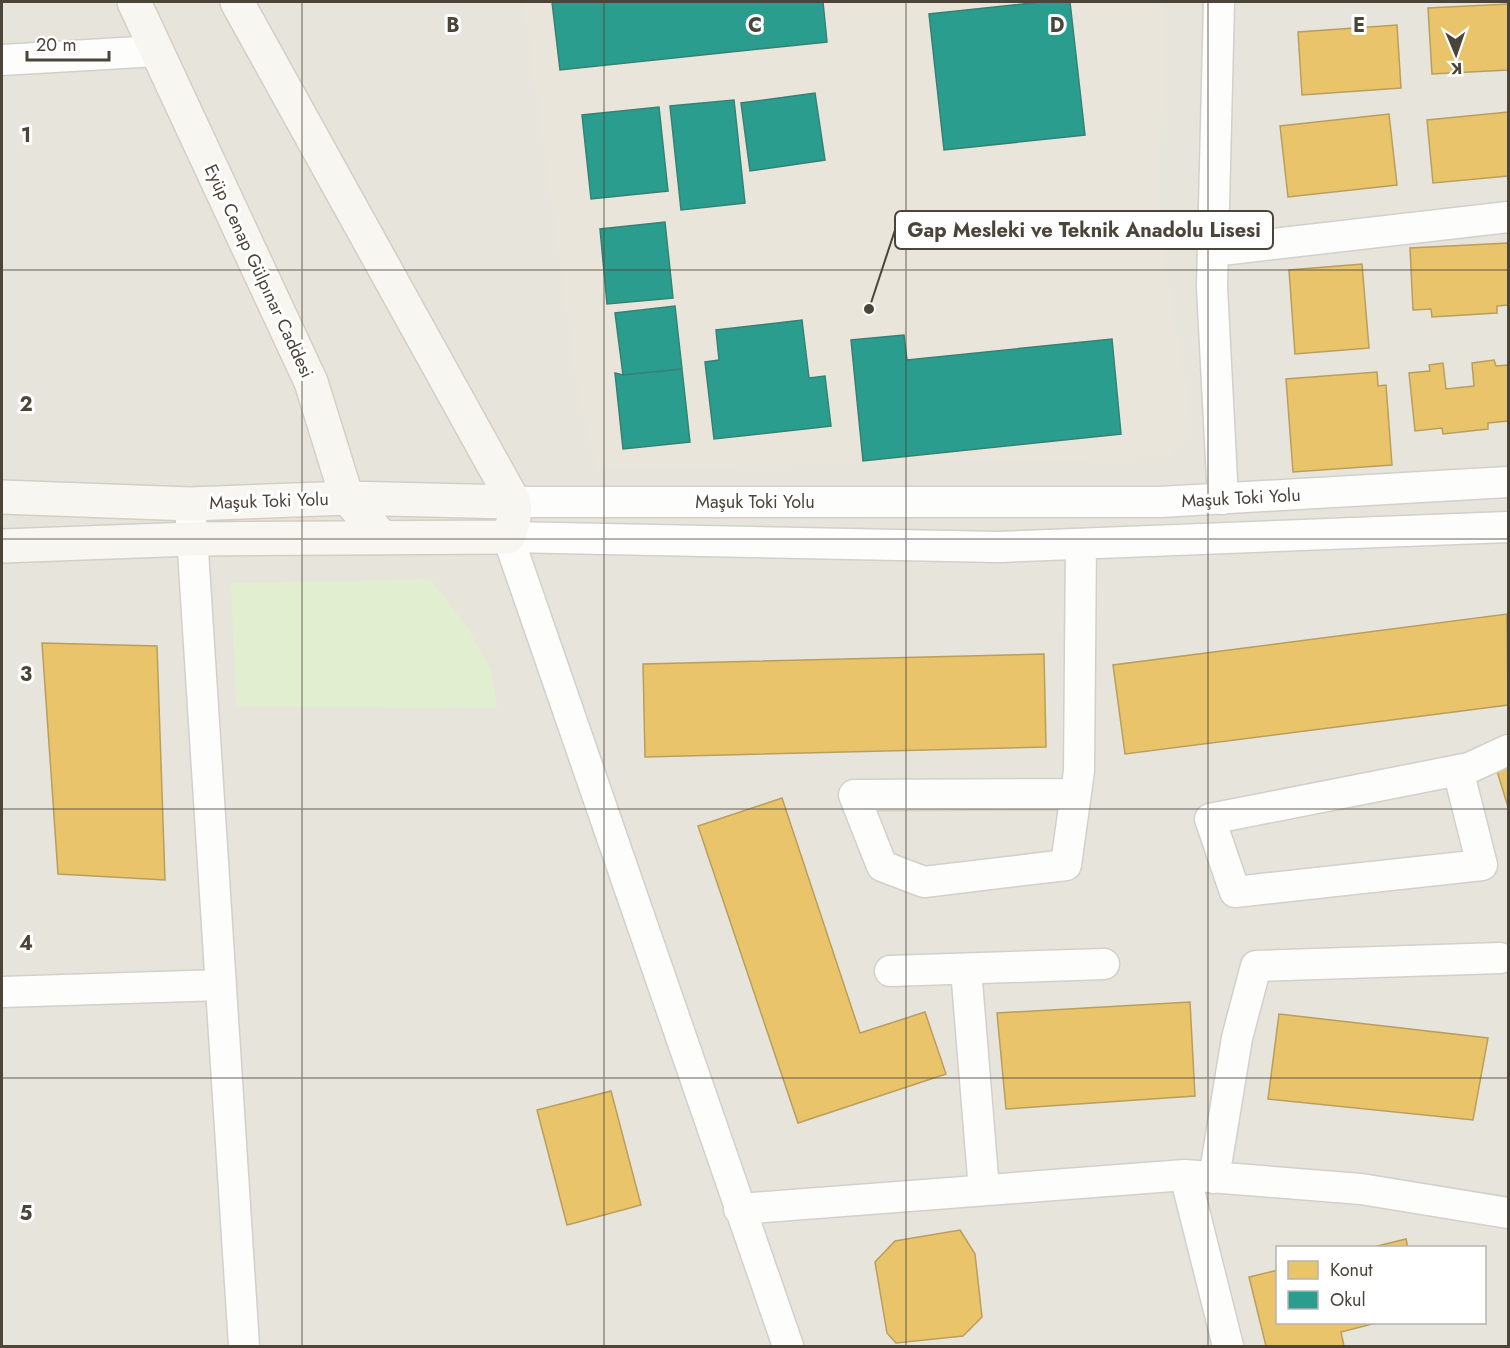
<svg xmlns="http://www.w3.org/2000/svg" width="1510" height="1348" viewBox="0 0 1510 1348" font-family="Jost,sans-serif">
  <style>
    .residential { fill: #e7e4dc; fill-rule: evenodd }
    .education { fill: #eae5da }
    .green { fill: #e1eecf }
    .homes { fill: #e9c46a; stroke: #ba9e5b; stroke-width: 1.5 }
    .schools { fill: #2a9d8f; stroke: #348275; stroke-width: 1.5 }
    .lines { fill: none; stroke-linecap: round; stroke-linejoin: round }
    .minor-casing { stroke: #d2d0cb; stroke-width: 33 }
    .secondary-casing { stroke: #d3cfc5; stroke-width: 36 }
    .minor { stroke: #fdfdfc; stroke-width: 30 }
    .secondary { stroke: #f7f6f1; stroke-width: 33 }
    .grid { fill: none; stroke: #4b4439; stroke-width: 1.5; stroke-opacity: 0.55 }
    .labels { text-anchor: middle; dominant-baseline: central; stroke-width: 6; stroke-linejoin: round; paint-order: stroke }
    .street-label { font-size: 18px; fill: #4b4439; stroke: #fff }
    .grid-label { font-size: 20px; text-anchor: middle; font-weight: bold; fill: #4b4439; stroke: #fff; stroke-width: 6; stroke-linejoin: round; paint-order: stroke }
    .leader { fill: none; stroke: #4b4439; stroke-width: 2 }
    .callout-dot { fill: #4b4439; stroke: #fff; stroke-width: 2 }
    .callout { fill: #fff; stroke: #4b4439; stroke-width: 2 }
    .callout-label { font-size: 20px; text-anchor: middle; font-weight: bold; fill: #4b4439 }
  </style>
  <rect width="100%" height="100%" fill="#f4f2ee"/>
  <path class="residential" d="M 2,2 L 1508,2 L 1508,1346 L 2,1346 ZM 1278,1248 L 1484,1248 L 1484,1322 L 1278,1322 Z"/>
  <path class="education" d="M 524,2 L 1165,2 L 1158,226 L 1193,427 L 1166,456 L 597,469 L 578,392 Z"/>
  <path class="green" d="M 430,579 L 466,625 L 491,669 L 497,708 L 236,707 L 231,583 Z"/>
  <path class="homes" d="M 1508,4 L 1508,70 L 1432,74 L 1428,8 Z
    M 1397,25 L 1401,88 L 1302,95 L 1298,32 Z
    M 1508,112 L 1508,176 L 1433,183 L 1427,120 Z
    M 1389,114 L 1397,185 L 1288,197 L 1280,126 Z
    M 1508,243 L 1508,305 L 1497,306 L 1497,313 L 1432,317 L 1431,309 L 1413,310 L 1410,248 Z
    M 1362,264 L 1369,348 L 1295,354 L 1289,270 Z
    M 1494,360 L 1496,366 L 1508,365 L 1508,421 L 1488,423 L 1488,429 L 1443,434 L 1442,428 L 1415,431 L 1409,373 L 1430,371 L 1429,365 L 1443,363 L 1446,389 L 1474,386 L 1472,363 Z
    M 1377,372 L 1378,386 L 1386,385 L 1392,465 L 1293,472 L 1286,379 Z
    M 1507,614 L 1508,705 L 1125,754 L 1113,665 Z
    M 42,643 L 157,646 L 165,880 L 58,874 Z
    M 1044,654 L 1046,747 L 645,757 L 643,664 Z
    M 1508,767 L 1508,807 L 1497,771 Z
    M 782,798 L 860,1033 L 925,1012 L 946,1074 L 798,1123 L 698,826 Z
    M 1190,1002 L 1195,1096 L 1006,1109 L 997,1013 Z
    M 1279,1014 L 1488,1038 L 1473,1120 L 1268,1099 Z
    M 611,1091 L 641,1205 L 567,1225 L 537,1110 Z
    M 960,1230 L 975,1254 L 982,1317 L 963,1336 L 896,1343 L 887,1333 L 875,1262 L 895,1241 Z
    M 1406,1239 L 1408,1248 L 1369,1248 Z
    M 1278,1270 L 1278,1322 L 1380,1322 L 1341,1332 L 1344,1346 L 1266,1346 L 1249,1277 Z"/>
  <path class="schools" d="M 552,2 L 823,2 L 827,42 L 560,70 Z
    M 1041,2 L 1070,2 L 1085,135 L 944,150 L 929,14 Z
    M 815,93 L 825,160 L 750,171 L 741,103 Z
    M 734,100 L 745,203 L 681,210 L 670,106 Z
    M 659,107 L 668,191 L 591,199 L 582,115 Z
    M 665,222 L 673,298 L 607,304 L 600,229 Z
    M 675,306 L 682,369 L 623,375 L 615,313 Z
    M 802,320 L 809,378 L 825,376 L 831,426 L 714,439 L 705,362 L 719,360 L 716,330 Z
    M 904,335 L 907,360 L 1112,339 L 1121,434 L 863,461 L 851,340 Z
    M 682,369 L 690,442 L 623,449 L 615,373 L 623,375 Z"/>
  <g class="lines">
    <defs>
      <path id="minor" d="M 1219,2 L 1212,287 L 1223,499
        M 2,60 L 157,51
        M 1213,251 L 1508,217
        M 514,502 L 1160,502 L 1508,482
        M 190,504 L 244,1346
        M 1458,770 L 1482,865 L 1235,892 L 1210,819 L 1469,768 L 1508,750
        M 1076,794 L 854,795 L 882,866 L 924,882 L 1066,865 L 1079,771 L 1081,544
        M 966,969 L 984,1190
        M 890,971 L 1104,964
        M 2,992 L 221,985
        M 1185,1175 L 1228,1346
        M 1214,1178 L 1237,1038 L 1256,966 L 1500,958
        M 739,1209 L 1185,1175 L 1361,1189 L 1508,1213
        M 788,1346 L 508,537 L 998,547 L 1508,527"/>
      <path id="secondary" d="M 134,2 L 311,382 L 347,498 L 382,537
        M 2,497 L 190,504 L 347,498 L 514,502
        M 2,546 L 192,539 L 508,537 C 513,525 516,515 514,502 L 237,2"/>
    </defs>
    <use href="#minor" class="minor-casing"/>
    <use href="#secondary" class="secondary-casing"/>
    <use href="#minor" class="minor"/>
    <use href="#secondary" class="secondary"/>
  </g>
  <path class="grid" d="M 302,2 L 302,1346M 604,2 L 604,1346M 906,2 L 906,1346M 1208,2 L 1208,1346M 2,270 L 1508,270M 2,539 L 1508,539M 2,809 L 1508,809M 2,1078 L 1508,1078"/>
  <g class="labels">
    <g class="street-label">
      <text transform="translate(259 271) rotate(65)">Eyüp Cenap Gülpınar Caddesi</text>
      <text transform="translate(1241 498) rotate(-3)">Maşuk Toki Yolu</text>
      <text transform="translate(269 501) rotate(-2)">Maşuk Toki Yolu</text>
      <text x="755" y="502">Maşuk Toki Yolu</text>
    </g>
  </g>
  <g class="grid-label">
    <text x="453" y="32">B</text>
    <text x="755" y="32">C</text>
    <text x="1057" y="32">D</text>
    <text x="1359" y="32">E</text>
    <text x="26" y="142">1</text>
    <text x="26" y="411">2</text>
    <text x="26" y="681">3</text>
    <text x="26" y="950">4</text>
    <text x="26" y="1220">5</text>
  </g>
  <path class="leader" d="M869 309L895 230"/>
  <circle class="callout-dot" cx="869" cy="309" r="6"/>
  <rect class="callout" x="895" y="211" width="378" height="38" rx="6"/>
  <g class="callout-label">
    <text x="1084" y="237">Gap Mesleki ve Teknik Anadolu Lisesi</text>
  </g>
  <rect width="1510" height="1348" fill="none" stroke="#4b4439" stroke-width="6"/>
  <rect x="1276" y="1246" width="210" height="78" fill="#ffffff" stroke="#b7b4b0" stroke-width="1.5"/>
  <rect x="1288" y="1261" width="30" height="18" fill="#e9c46a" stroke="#b7b4b0" stroke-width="1.5"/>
  <text x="1330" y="1276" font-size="18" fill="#4b4439">Konut</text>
  <rect x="1288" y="1291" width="30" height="18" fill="#2a9d8f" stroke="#b7b4b0" stroke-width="1.5"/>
  <text x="1330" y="1306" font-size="18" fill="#4b4439">Okul</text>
  <g transform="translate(1456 54) rotate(178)" stroke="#ffffff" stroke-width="4.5" paint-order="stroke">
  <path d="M0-4.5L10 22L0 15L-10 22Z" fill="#4b4439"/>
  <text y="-9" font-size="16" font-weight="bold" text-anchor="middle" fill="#4b4439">K</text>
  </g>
  <path d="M27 51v9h82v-9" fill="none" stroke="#4b4439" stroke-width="3"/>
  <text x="36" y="51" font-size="18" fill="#4b4439" stroke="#ffffff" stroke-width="4.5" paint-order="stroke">20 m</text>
</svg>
